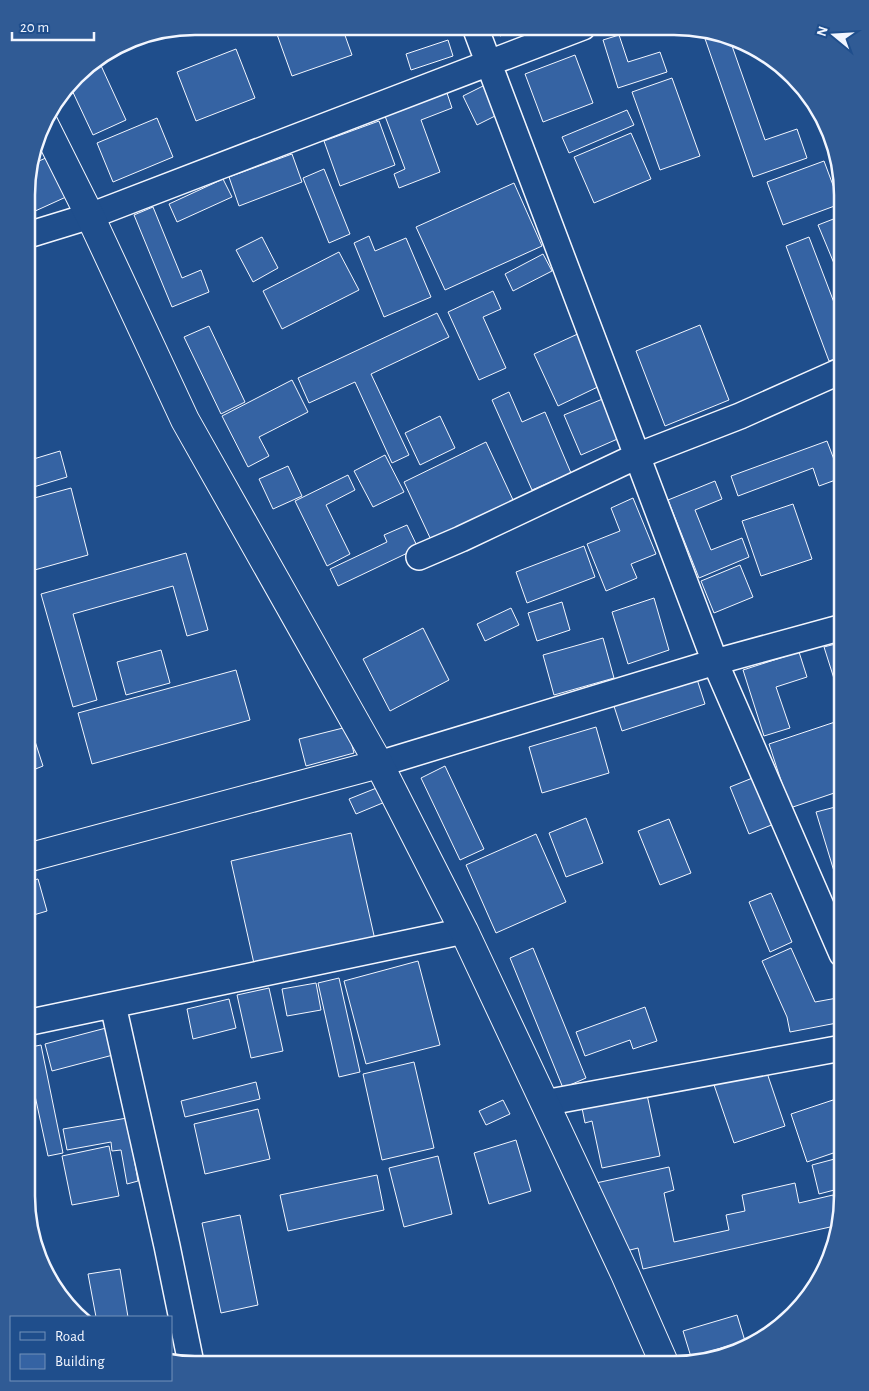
<svg xmlns="http://www.w3.org/2000/svg" width="869" height="1391" viewBox="0 0 869 1391" font-family="'Alegreya Sans',sans-serif">
  <style>
    .building { fill: #3563a3; stroke: #f2f6ff }
    .lines { fill: none; stroke-linecap: round; stroke-linejoin: round }
    .minor-casing { stroke: #f2f6ff; stroke-width: 28 }
    .tertiary-casing { stroke: #f2f6ff; stroke-width: 30 }
    .minor { stroke: #1f4e8c; stroke-width: 25 }
    .tertiary { stroke: #1f4e8c; stroke-width: 28 }
    .rim { fill: none; stroke: #f2f6ff; stroke-width: 2.5 }
  </style>
  <rect width="100%" height="100%" fill="#1f4e8c"/>
  <path class="building" d="M 274,26 L 342,27 L 352,55 L 292,76 Z
    M 497,27 L 525,27 L 500,36 Z
    M 702,30 L 733,43 L 731,43 L 765,140 L 797,129 L 807,158 L 753,177 Z
    M 619,35 L 628,62 L 660,52 L 667,72 L 618,88 L 603,40 Z
    M 448,40 L 453,56 L 411,70 L 406,54 Z
    M 236,49 L 255,98 L 196,121 L 177,72 Z
    M 575,55 L 593,103 L 543,122 L 525,74 Z
    M 98,59 L 126,120 L 93,135 L 70,86 L 83,68 Z
    M 672,78 L 700,156 L 660,170 L 632,92 Z
    M 485,85 L 499,114 L 477,125 L 463,96 Z
    M 447,93 L 452,108 L 421,120 L 440,172 L 399,188 L 394,174 L 405,169 L 385,116 Z
    M 627,110 L 634,125 L 569,153 L 562,137 Z
    M 157,118 L 173,157 L 113,182 L 97,143 Z
    M 379,121 L 395,165 L 340,186 L 324,141 Z
    M 631,133 L 651,179 L 594,203 L 574,157 Z
    M 292,154 L 302,182 L 239,206 L 229,177 Z
    M 48,157 L 66,197 L 33,212 L 28,200 L 28,173 L 30,165 Z
    M 824,161 L 840,204 L 783,225 L 767,182 Z
    M 324,169 L 350,234 L 329,243 L 303,178 Z
    M 223,179 L 232,197 L 177,222 L 169,204 Z
    M 514,183 L 542,246 L 445,290 L 416,227 Z
    M 153,207 L 182,278 L 201,270 L 209,292 L 172,307 L 134,215 Z
    M 836,218 L 843,235 L 843,285 L 818,225 Z
    M 369,236 L 375,251 L 406,238 L 431,297 L 384,317 L 354,243 Z
    M 262,237 L 278,268 L 253,282 L 236,250 Z
    M 809,237 L 843,326 L 843,356 L 829,361 L 786,246 Z
    M 339,252 L 359,290 L 282,329 L 263,291 Z
    M 543,254 L 552,271 L 513,291 L 505,274 Z
    M 493,291 L 501,309 L 483,317 L 506,368 L 479,380 L 448,312 Z
    M 437,313 L 449,337 L 371,374 L 409,455 L 392,463 L 355,382 L 309,403 L 298,378 Z
    M 700,325 L 729,400 L 665,426 L 636,351 Z
    M 209,326 L 245,402 L 221,414 L 184,337 Z
    M 582,332 L 606,383 L 558,406 L 534,354 Z
    M 292,380 L 308,412 L 259,437 L 269,456 L 248,467 L 222,416 Z
    M 509,392 L 522,422 L 545,412 L 571,473 L 532,490 L 492,400 Z
    M 605,398 L 622,437 L 581,455 L 564,415 Z
    M 440,416 L 455,448 L 420,465 L 405,433 Z
    M 827,441 L 841,478 L 819,486 L 813,468 L 738,496 L 731,476 Z
    M 486,442 L 514,502 L 432,542 L 404,482 Z
    M 60,451 L 67,477 L 27,489 L 27,461 Z
    M 385,455 L 404,492 L 373,507 L 354,471 Z
    M 288,466 L 302,496 L 273,509 L 259,479 Z
    M 348,475 L 355,490 L 326,505 L 350,554 L 327,566 L 295,501 Z
    M 715,481 L 722,499 L 695,510 L 711,550 L 742,538 L 749,557 L 699,578 L 668,500 Z
    M 71,488 L 88,555 L 31,571 L 27,557 L 27,500 Z
    M 633,498 L 656,554 L 631,564 L 637,578 L 606,591 L 587,544 L 620,531 L 611,508 Z
    M 793,504 L 812,559 L 761,576 L 742,521 Z
    M 407,525 L 418,548 L 338,586 L 330,569 L 387,542 L 384,535 Z
    M 584,546 L 595,577 L 527,603 L 516,572 Z
    M 186,553 L 208,630 L 187,636 L 173,586 L 73,614 L 97,700 L 73,707 L 41,594 Z
    M 740,565 L 753,597 L 714,613 L 701,581 Z
    M 654,598 L 669,650 L 628,664 L 612,612 Z
    M 562,602 L 570,630 L 537,641 L 528,613 Z
    M 511,608 L 519,625 L 485,641 L 477,624 Z
    M 423,628 L 449,680 L 390,711 L 363,659 Z
    M 603,638 L 614,678 L 554,695 L 543,655 Z
    M 843,642 L 843,704 L 842,704 L 824,647 Z
    M 161,650 L 170,683 L 126,695 L 117,662 Z
    M 799,652 L 807,677 L 776,687 L 790,728 L 764,736 L 743,670 Z
    M 236,670 L 250,720 L 92,764 L 78,713 Z
    M 695,673 L 705,704 L 622,731 L 612,700 Z
    M 835,722 L 843,744 L 843,790 L 790,808 L 769,744 Z
    M 347,727 L 354,753 L 306,766 L 299,739 Z
    M 596,727 L 609,773 L 542,793 L 529,747 Z
    M 33,735 L 43,766 L 28,772 L 27,737 Z
    M 445,766 L 484,849 L 460,860 L 421,778 Z
    M 755,777 L 774,824 L 749,834 L 730,787 Z
    M 379,787 L 385,802 L 356,814 L 349,799 Z
    M 843,805 L 842,891 L 840,891 L 816,812 Z
    M 586,818 L 603,863 L 566,877 L 549,833 Z
    M 669,819 L 691,873 L 660,885 L 638,831 Z
    M 351,833 L 375,940 L 255,968 L 231,861 Z
    M 536,834 L 566,902 L 496,933 L 466,865 Z
    M 38,879 L 47,911 L 27,917 L 27,882 Z
    M 771,893 L 792,942 L 770,952 L 749,902 Z
    M 533,948 L 586,1078 L 563,1088 L 510,958 Z
    M 791,948 L 815,1002 L 837,998 L 842,1022 L 790,1032 L 787,1017 L 762,961 Z
    M 418,961 L 440,1045 L 366,1064 L 344,981 Z
    M 339,978 L 360,1072 L 339,1077 L 318,983 Z
    M 316,983 L 321,1010 L 287,1016 L 282,989 Z
    M 269,988 L 283,1051 L 251,1058 L 237,995 Z
    M 229,999 L 236,1028 L 193,1039 L 187,1009 Z
    M 645,1007 L 657,1041 L 633,1049 L 630,1040 L 585,1056 L 576,1032 Z
    M 106,1028 L 113,1055 L 52,1071 L 45,1044 Z
    M 41,1045 L 63,1153 L 48,1156 L 26,1054 L 26,1048 Z
    M 414,1062 L 434,1148 L 382,1160 L 363,1074 Z
    M 764,1064 L 785,1126 L 734,1143 L 713,1082 Z
    M 256,1082 L 260,1099 L 185,1117 L 181,1101 Z
    M 646,1090 L 660,1156 L 602,1168 L 592,1121 L 585,1123 L 581,1103 Z
    M 842,1097 L 842,1150 L 807,1162 L 791,1114 Z
    M 503,1100 L 510,1114 L 486,1125 L 479,1111 Z
    M 258,1109 L 270,1159 L 205,1174 L 194,1124 Z
    M 127,1118 L 138,1181 L 127,1184 L 121,1150 L 112,1151 L 111,1142 L 67,1150 L 63,1129 Z
    M 516,1140 L 531,1191 L 489,1204 L 474,1153 Z
    M 109,1146 L 119,1196 L 72,1205 L 62,1156 Z
    M 438,1156 L 452,1214 L 404,1227 L 389,1168 Z
    M 842,1157 L 842,1188 L 819,1194 L 812,1165 Z
    M 26,1161 L 29,1161 L 33,1180 L 26,1181 Z
    M 669,1167 L 674,1190 L 664,1193 L 674,1242 L 729,1230 L 726,1215 L 745,1211 L 742,1195 L 795,1183 L 799,1203 L 833,1195 L 839,1225 L 643,1269 L 638,1248 L 622,1252 L 596,1183 Z
    M 377,1175 L 384,1210 L 288,1231 L 280,1195 Z
    M 240,1215 L 258,1305 L 221,1313 L 202,1223 Z
    M 36,1247 L 38,1247 L 42,1264 L 39,1260 Z
    M 120,1269 L 128,1317 L 96,1317 L 88,1274 Z
    M 737,1315 L 745,1341 L 691,1357 L 683,1331 Z
    M 747,1346 L 738,1352 L 720,1356 Z"/>
  <g class="lines">
    <defs>
      <path id="minor" d="M 475,27 L 715,662 L 842,954
        M 28,235 L 90,216 L 583,27
        M 419,557 L 461,539 L 637,456 L 740,416 L 843,370
        M 379,764 L 715,662 L 843,627
        M 113,1005 L 167,1246 L 191,1363
        M 26,1023 L 464,931
        M 544,1103 L 842,1048"/>
      <path id="tertiary" d="M 43,122 L 90,216 L 185,420 L 379,764 L 464,931 L 625,1274 L 665,1365
        M 27,858 L 379,764"/>
    </defs>
    <use href="#minor" class="minor-casing"/>
    <use href="#tertiary" class="tertiary-casing"/>
    <use href="#minor" class="minor"/>
    <use href="#tertiary" class="tertiary"/>
  </g>
  <path d="M0 0H869V1391H0ZM195 35H674A160 160 0 0 1 834 195V1196A160 160 0 0 1 674 1356H195A160 160 0 0 1 35 1196V195A160 160 0 0 1 195 35Z" fill="#305b95" fill-rule="evenodd"/>
  <path class="rim" d="M195 35H674A160 160 0 0 1 834 195V1196A160 160 0 0 1 674 1356H195A160 160 0 0 1 35 1196V195A160 160 0 0 1 195 35Z"/>
  <rect x="10" y="1316" width="162" height="65" fill="#1f4e8c" stroke="#7391ba"/>
  <rect x="20" y="1332" width="25" height="8" fill="#1f4e8c" stroke="#7391ba"/>
  <text x="55" y="1341" font-size="15" fill="#f2f6ff">Road</text>
  <rect x="20" y="1354" width="25" height="15" fill="#3563a3" stroke="#7391ba"/>
  <text x="55" y="1366" font-size="15" fill="#f2f6ff">Building</text>
  <g transform="translate(834 35) rotate(288)" stroke="#1f4e8c" stroke-width="4" paint-order="stroke">
  <path d="M0-4L9 19L0 12L-9 19Z" fill="#f2f6ff"/>
  <text y="-8" font-size="14" font-weight="bold" text-anchor="middle" fill="#f2f6ff">N</text>
  </g>
  <path d="M12 32v8h82v-8" fill="none" stroke="#f2f6ff" stroke-width="2.5"/>
  <text x="20" y="32" font-size="15" fill="#f2f6ff" stroke="#1f4e8c" stroke-width="4" paint-order="stroke">20 m</text>
</svg>
